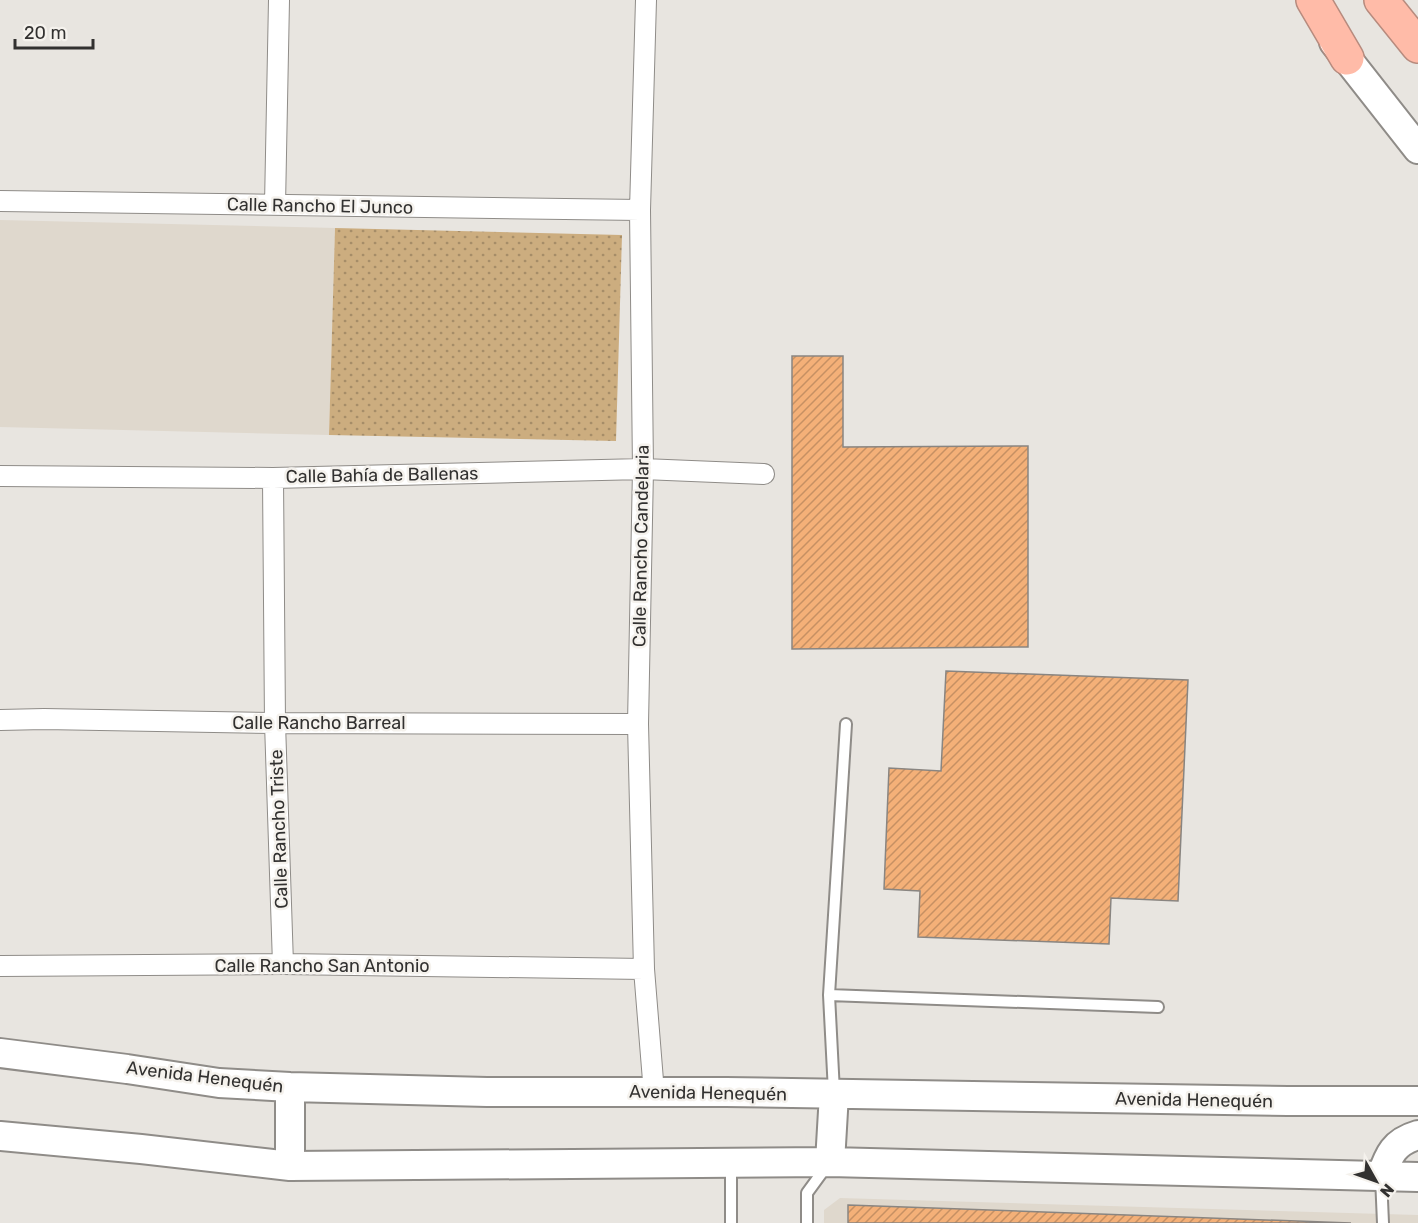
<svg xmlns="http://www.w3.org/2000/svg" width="1418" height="1223" viewBox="0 0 1418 1223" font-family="Rubik,sans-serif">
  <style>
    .built { fill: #dfd8cd }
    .grass { fill: url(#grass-dots) }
    .building { fill: url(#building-hatch); stroke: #898581; stroke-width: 1.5 }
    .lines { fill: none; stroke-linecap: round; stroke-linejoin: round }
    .lane-casing { stroke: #8f8c88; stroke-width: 14 }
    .street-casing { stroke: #8f8c88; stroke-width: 22 }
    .secondary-casing { stroke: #8f8c88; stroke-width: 32 }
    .highway-casing { stroke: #b78b7e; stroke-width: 36 }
    .lane { stroke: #fff; stroke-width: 10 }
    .street { stroke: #fff; stroke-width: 20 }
    .secondary { stroke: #fff; stroke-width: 28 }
    .highway { stroke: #ffbba8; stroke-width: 33 }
    .labels { text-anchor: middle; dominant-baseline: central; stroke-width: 5; stroke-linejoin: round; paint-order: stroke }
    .street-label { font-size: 18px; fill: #323130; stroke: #f5f2ed }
  </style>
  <defs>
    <pattern id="grass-dots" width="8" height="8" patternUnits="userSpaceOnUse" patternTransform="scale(1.5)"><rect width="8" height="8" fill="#ccad7f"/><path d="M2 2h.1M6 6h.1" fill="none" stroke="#a68d68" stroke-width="1.8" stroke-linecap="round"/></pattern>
    <pattern id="building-hatch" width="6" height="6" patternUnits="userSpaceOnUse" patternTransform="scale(1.5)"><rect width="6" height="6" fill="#f4b078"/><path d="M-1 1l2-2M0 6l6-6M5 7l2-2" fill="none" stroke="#c69063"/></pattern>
  </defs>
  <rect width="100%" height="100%" fill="#e8e5e0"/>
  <path class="built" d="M 0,220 L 335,228 L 329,435 L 0,427 Z
    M 840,1198 L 1418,1215 L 1418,1223 L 824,1223 L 824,1210 Z"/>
  <path class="grass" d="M 335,228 L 622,235 L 616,441 L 329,435 Z"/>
  <path class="building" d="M 792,356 L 843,356 L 843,447 L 1028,446 L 1028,647 L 792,649 Z
    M 946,671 L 1188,680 L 1178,901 L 1111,898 L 1109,944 L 918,937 L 920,891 L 884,889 L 889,768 L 941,771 Z
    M 848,1205 L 1351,1223 L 848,1223 Z"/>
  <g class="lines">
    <defs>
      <path id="lane" d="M 829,995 L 1158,1007
        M 834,1092 L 829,995 L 846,724
        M 1381,1177 L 1383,1223
        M 731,1223 L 731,1163
        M 807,1223 L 807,1193 L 826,1167"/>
      <path id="street" d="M 646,0 L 640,210 L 643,469 L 638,724 L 644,969 L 654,1093
        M 0,201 L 640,210
        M 275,205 L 279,0
        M 0,476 L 273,478 L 643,469 L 764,474
        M 273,478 L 275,723 L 283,964
        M 0,720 L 44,719 L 275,723 L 638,724
        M 0,966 L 283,964 L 644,969"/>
      <path id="secondary" d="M 1334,42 L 1418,149
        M 0,1053 L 127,1069 L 219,1083 L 290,1087 L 487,1092 L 726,1092 L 1288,1101 L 1418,1101
        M 290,1087 L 290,1166
        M 0,1136 L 141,1149 L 290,1166 L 830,1162 L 1418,1177
        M 830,1162 L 834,1094
        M 1381,1177 C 1389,1154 1394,1142 1418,1135"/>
      <path id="highway" d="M 1313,0 L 1347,58
        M 1381,0 L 1418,46"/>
    </defs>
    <use href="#lane" class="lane-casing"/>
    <use href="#street" class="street-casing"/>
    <use href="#secondary" class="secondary-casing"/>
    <use href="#highway" class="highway-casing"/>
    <use href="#lane" class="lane"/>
    <use href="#street" class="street"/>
    <use href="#secondary" class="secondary"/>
    <use href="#highway" class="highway"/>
  </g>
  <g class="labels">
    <g class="street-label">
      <text transform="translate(320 206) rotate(1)">Calle Rancho El Junco</text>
      <text transform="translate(382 475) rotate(-1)">Calle Bahía de Ballenas</text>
      <text transform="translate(641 546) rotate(-89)">Calle Rancho Candelaria</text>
      <text x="319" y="723">Calle Rancho Barreal</text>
      <text transform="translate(279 829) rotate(-92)">Calle Rancho Triste</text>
      <text x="322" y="966">Calle Rancho San Antonio</text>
      <text transform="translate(205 1077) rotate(7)">Avenida Henequén</text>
      <text transform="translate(708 1093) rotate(1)">Avenida Henequén</text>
      <text transform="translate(1194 1100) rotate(1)">Avenida Henequén</text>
    </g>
  </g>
  <g transform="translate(1376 1181) rotate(130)" stroke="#f5f2ed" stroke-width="4.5" paint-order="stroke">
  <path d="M0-4.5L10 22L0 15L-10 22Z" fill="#323130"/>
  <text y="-9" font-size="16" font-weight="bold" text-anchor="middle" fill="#323130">N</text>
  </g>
  <path d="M15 39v9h78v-9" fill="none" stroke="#323130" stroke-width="3"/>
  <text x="24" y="39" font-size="18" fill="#323130" stroke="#f5f2ed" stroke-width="4.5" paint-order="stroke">20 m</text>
</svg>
